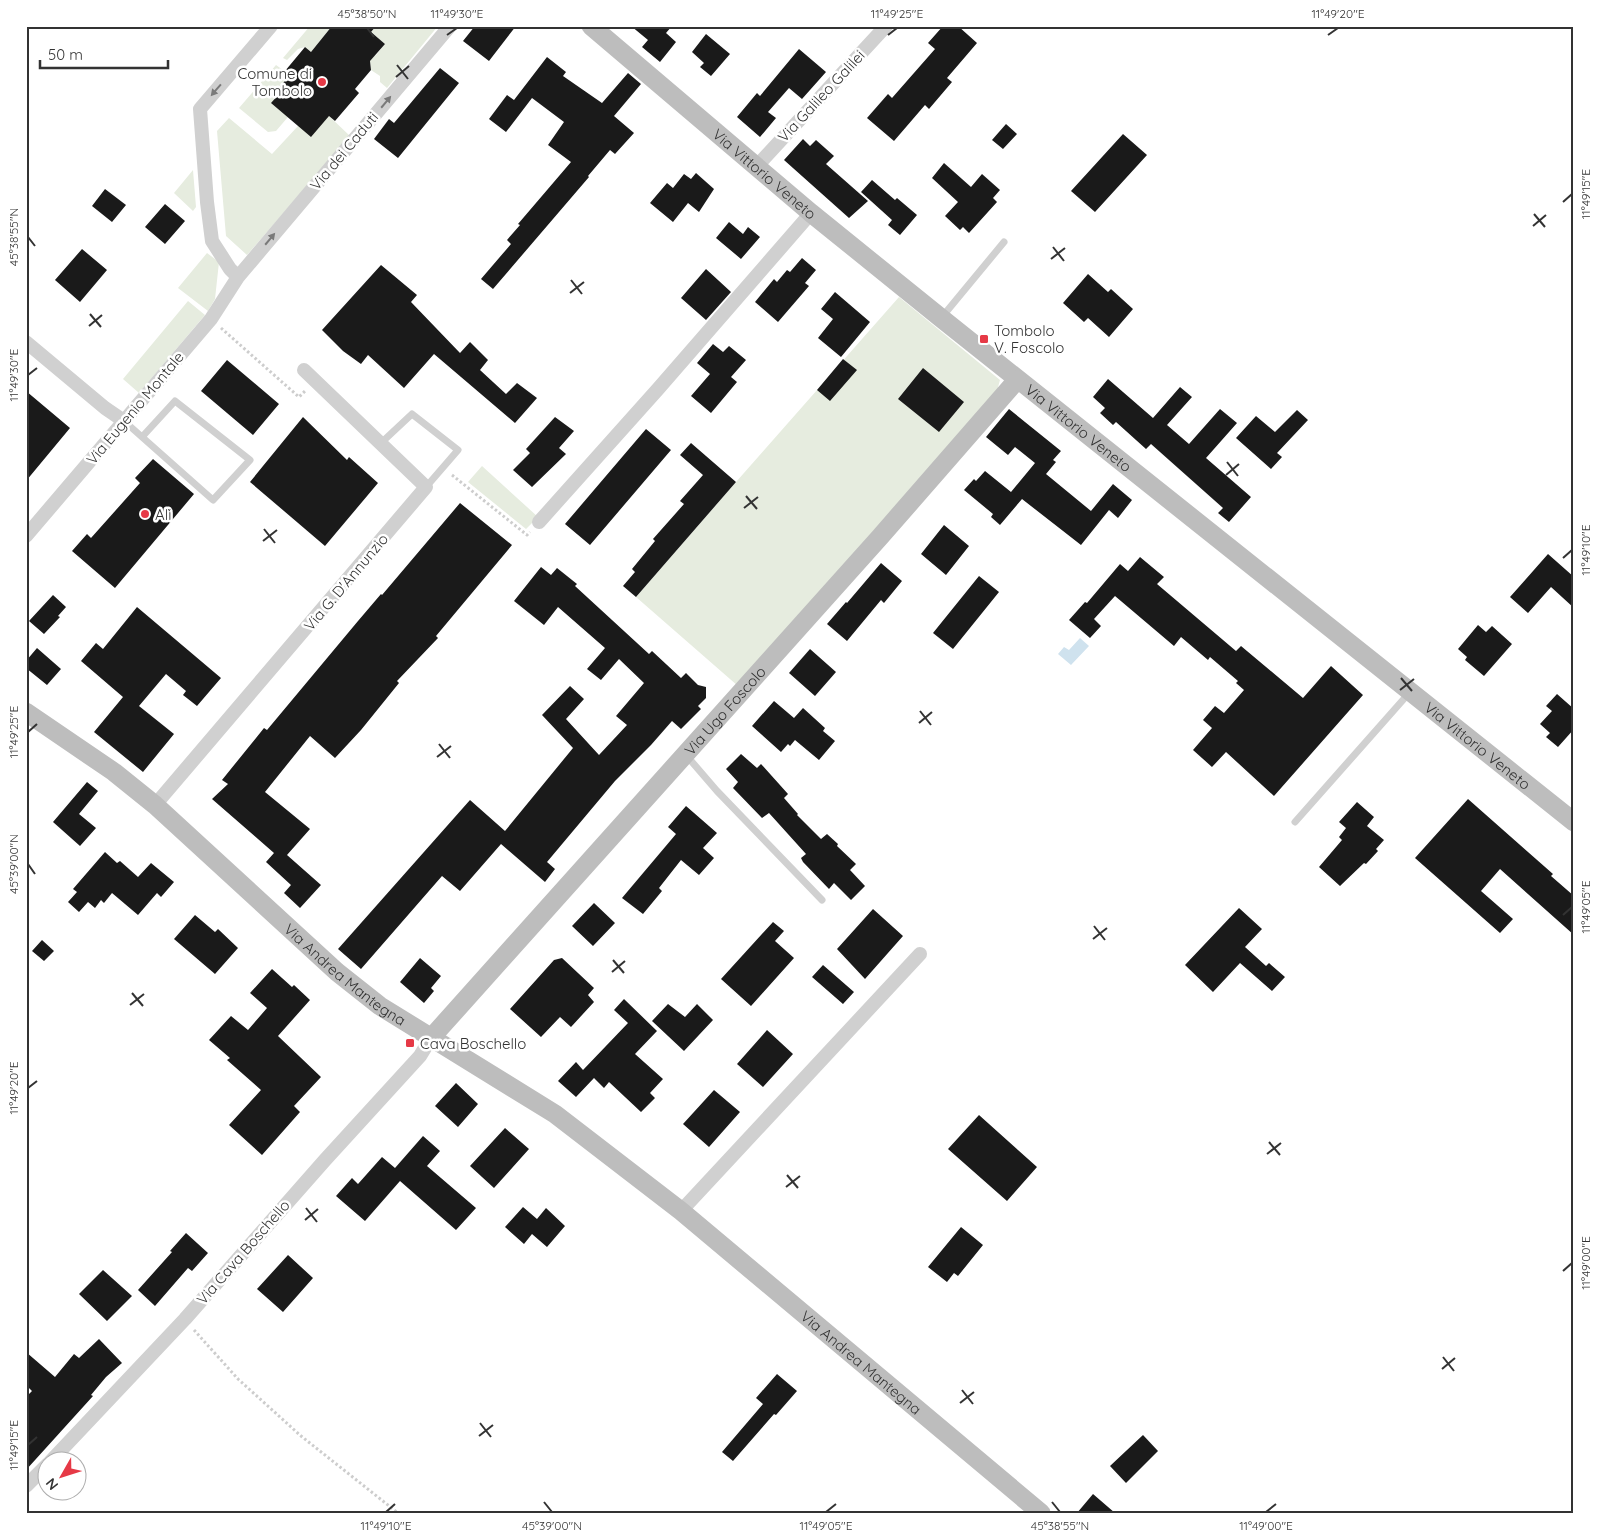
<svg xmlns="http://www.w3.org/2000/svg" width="1600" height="1539" viewBox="0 0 1600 1539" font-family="Quicksand,sans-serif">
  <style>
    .green { fill: #e6ecdf }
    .water { fill: #cfe2ee }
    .building { fill: #1a1a1a }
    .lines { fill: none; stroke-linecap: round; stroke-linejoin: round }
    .path { stroke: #cdcdcd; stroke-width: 3; stroke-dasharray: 2.5 2.5; stroke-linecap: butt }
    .lane { stroke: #d0d0d0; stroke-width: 7 }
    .street { stroke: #d0d0d0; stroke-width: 14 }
    .secondary { stroke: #bdbdbd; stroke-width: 19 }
    .oneway { fill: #7a7a7a }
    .ticks { fill: none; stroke: #333; stroke-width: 2 }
    .poi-dot { fill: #e63946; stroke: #fff; stroke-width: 2 }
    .labels { text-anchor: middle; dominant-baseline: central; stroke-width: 5; stroke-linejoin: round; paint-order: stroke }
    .poi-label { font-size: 15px; fill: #333; stroke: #fff; text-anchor: start }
    .street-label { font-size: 15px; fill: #333; stroke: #fff }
    .neatline { fill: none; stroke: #333; stroke-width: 2 }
    .ticks-label { font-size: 12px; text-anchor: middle; fill: #333 }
  </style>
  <rect width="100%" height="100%" fill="#fff"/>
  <path class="green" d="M 310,26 L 332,26 L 311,52 L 305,47 L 298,49 L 287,60 L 283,58 Z
    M 376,26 L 438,26 L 387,88 L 380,82 L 380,76 L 371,70 L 370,62 L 368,59 L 376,55 L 385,44 L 371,32 Z
    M 276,65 L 290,75 L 280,93 L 288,117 L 276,131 L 268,132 L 239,108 Z
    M 329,116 L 350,136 L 247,255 L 226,236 L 217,131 L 229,118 L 272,154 L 298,126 Z
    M 193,170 L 196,207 L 193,211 L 174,193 Z
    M 207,253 L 219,262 L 215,299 L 208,311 L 178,288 Z
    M 899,297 L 1000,380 L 997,391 L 738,686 L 636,597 L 736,482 Z
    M 188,301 L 205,315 L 139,393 L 123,379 Z
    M 482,466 L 538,517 L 526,529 L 468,482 Z"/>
  <path class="water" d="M 1080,638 L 1089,646 L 1071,665 L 1058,654 L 1064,647 L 1069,650 Z"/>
  <path class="building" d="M 332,26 L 376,26 L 371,32 L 385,44 L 370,61 L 371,70 L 355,89 L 359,93 L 335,121 L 329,116 L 311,137 L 271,103 L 280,93 L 277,90 L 290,75 L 285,71 L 305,47 L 311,52 Z
    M 475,26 L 516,26 L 489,61 L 463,41 Z
    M 631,26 L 672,26 L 666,33 L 676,42 L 660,62 L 642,47 L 648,40 Z
    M 943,26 L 958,26 L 977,43 L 947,78 L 952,82 L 929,109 L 925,105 L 894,141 L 867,118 L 888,94 L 892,98 L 935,49 L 928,43 Z
    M 706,34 L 730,54 L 711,76 L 700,67 L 704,63 L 692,52 Z
    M 799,49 L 826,72 L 802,99 L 789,88 L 768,112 L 776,118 L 760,137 L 737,117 L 757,93 L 760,96 Z
    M 547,57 L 566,72 L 563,76 L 602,103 L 628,73 L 641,84 L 614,116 L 634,133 L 615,154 L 610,150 L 588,176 L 589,177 L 493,289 L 481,279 L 511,244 L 507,240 L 520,225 L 518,224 L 571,162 L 548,145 L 564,122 L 532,98 L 506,132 L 489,119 L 507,95 L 514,100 Z
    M 440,68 L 459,83 L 398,158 L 374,139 L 389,119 L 394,123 Z
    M 1006,124 L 1017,134 L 1003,149 L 992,140 Z
    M 1123,134 L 1147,155 L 1095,212 L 1071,191 Z
    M 803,139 L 810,146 L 816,140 L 834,156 L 826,164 L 868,201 L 849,218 L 784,160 Z
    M 944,163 L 971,187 L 982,174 L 1000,190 L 993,198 L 997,202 L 969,233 L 963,227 L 960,230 L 945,216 L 958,202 L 932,178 Z
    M 696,173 L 714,189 L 699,212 L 688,203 L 673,222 L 650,203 L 667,183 L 673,188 L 684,174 L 691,179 Z
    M 872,180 L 895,200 L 897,198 L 917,215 L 900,235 L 888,225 L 892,220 L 861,192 Z
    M 105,189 L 126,205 L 112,222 L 92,206 Z
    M 165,204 L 185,221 L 165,244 L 145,227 Z
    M 729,222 L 743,234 L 748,227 L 760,237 L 741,259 L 716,238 Z
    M 82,249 L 107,270 L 80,302 L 55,280 Z
    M 802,258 L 816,270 L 805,283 L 809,286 L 778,322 L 755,302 L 774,279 L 777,282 L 787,270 L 790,272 Z
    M 381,265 L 417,295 L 411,302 L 460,353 L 470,342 L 488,360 L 480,370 L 506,394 L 517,383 L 537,398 L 515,423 L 434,354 L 404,388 L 368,355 L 361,364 L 343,351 L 322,330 Z
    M 706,269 L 731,292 L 706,320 L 681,298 Z
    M 1088,274 L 1108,292 L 1111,289 L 1133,309 L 1109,337 L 1088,318 L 1084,322 L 1063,303 Z
    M 835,292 L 870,322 L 841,357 L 818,338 L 833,319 L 821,309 Z
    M 713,344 L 723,352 L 729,346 L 746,360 L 731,377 L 737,382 L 711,413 L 691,396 L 710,374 L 697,363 Z
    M 843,359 L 857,370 L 830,401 L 817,390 Z
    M 227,360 L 279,404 L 253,435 L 201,391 Z
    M 923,368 L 964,402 L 939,432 L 898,399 Z
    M 1108,379 L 1153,418 L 1180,387 L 1192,397 L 1167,425 L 1189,444 L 1220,409 L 1237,423 L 1206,458 L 1251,497 L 1229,522 L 1218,513 L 1223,508 L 1151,444 L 1146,449 L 1116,422 L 1113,425 L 1100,413 L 1105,408 L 1093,397 Z
    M 26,391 L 70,428 L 26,481 Z
    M 1009,409 L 1061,451 L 1053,460 L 1056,462 L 1046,474 L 1091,511 L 1113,484 L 1132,500 L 1118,518 L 1109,510 L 1081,545 L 1022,499 L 1000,525 L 991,517 L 993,514 L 964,490 L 974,479 L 976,481 L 985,471 L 1011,492 L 1035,463 L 1015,447 L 1008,455 L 986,437 Z
    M 1297,410 L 1308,420 L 1277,453 L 1282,457 L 1271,469 L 1236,438 L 1256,416 L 1275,432 Z
    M 303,417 L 347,460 L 349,457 L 378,483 L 325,546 L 250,482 Z
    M 555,417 L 574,431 L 559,448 L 566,454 L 532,487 L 513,470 L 530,453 L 526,449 Z
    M 646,429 L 671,450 L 590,545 L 565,524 Z
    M 691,443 L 736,482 L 636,597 L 623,586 L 635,572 L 632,569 L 655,541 L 653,539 L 684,504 L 680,501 L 703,475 L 680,455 Z
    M 153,459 L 194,494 L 115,588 L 72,551 L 87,534 L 91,538 L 140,483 L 135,478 Z
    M 460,503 L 512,545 L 436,636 L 438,638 L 397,681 L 399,683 L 361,730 L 335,758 L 310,736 L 265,792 L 310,829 L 287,855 L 321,885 L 300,908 L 284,893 L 291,885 L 266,862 L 274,853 L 212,799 L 228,784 L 222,780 L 264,728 L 267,730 L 358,621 L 381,594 L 382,595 Z
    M 944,525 L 969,546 L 946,575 L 921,554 Z
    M 1548,554 L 1574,577 L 1574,608 L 1551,587 L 1528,613 L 1510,597 Z
    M 1140,557 L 1164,577 L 1157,584 L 1236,651 L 1241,646 L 1303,698 L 1331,666 L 1363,695 L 1274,796 L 1226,752 L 1212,767 L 1193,750 L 1212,728 L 1203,720 L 1215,706 L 1224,713 L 1244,690 L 1236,683 L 1238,681 L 1210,657 L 1208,660 L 1181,637 L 1174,646 L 1115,596 L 1094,619 L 1101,626 L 1090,638 L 1069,620 L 1085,602 L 1087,603 L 1120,564 L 1128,571 Z
    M 881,563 L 902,581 L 884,603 L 881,600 L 847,641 L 827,624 L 846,602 L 847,603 Z
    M 541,567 L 551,575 L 557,568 L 577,584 L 575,586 L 649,654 L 652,651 L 681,678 L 686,673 L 698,685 L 706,687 L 706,698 L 698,706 L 701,709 L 681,729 L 672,721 L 651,745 L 615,781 L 547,862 L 555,869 L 545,882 L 501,844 L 460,891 L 442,876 L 361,969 L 338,949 L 470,800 L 505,831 L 573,748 L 542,715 L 570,686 L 584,699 L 566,719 L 599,755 L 627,725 L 616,716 L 644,683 L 619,659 L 601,680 L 587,669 L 605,648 L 558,607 L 544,625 L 514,601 Z
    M 979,576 L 999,592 L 953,649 L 933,633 Z
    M 53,595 L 66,607 L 58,616 L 60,617 L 44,634 L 29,621 Z
    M 137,607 L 221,678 L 197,706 L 183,695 L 186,691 L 166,674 L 139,706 L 174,734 L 143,772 L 94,732 L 123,697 L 81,661 L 96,643 L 103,649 Z
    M 1478,625 L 1486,632 L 1492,626 L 1512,644 L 1484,676 L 1465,660 L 1467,657 L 1458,649 Z
    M 37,648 L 61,669 L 47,685 L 26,668 L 26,661 Z
    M 810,649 L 836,672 L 815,696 L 789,673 Z
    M 1557,694 L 1574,709 L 1574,729 L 1558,747 L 1546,737 L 1550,733 L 1540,724 L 1552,711 L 1546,706 Z
    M 774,701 L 794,718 L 803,708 L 825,728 L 823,731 L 835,741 L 819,760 L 795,740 L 790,746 L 788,744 L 781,752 L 752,726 Z
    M 741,754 L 757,768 L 761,764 L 788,794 L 784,798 L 798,814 L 797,815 L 821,839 L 827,834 L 838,844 L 837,846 L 856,864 L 850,870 L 865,886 L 851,900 L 834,883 L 829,889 L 803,862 L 801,858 L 806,854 L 769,813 L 762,818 L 733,788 L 738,782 L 726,769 Z
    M 87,782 L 98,791 L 79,814 L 96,828 L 80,846 L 53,822 Z
    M 1468,799 L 1553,874 L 1551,876 L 1574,896 L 1574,935 L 1500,869 L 1481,891 L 1513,919 L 1500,933 L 1415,858 Z
    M 1357,802 L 1374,817 L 1367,826 L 1384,840 L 1376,849 L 1378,851 L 1366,864 L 1364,863 L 1340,886 L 1319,867 L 1342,840 L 1339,837 L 1346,828 L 1339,822 Z
    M 686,806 L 717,833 L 703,848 L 714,858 L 699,875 L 681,860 L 659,888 L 662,891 L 643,914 L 622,898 L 676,834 L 668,827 Z
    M 105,852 L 117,863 L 120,861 L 138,877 L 151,863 L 174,882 L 161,897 L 157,893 L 138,915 L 112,893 L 104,903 L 101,900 L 95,908 L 88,902 L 79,912 L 68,902 L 77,892 L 73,889 Z
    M 594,903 L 615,923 L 593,946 L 572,926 Z
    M 1239,908 L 1262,929 L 1245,947 L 1266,966 L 1269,963 L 1285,977 L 1272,991 L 1240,963 L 1213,992 L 1185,965 Z
    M 873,909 L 903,936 L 865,979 L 837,949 Z
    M 195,915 L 215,932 L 218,929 L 238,948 L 215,974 L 174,939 Z
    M 773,922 L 784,931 L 775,941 L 794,958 L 751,1006 L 721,979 Z
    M 42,940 L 54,951 L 44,961 L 32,951 Z
    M 420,958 L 441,976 L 431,988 L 434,991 L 424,1003 L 400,982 Z
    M 562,958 L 594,988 L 588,995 L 594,1002 L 571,1027 L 560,1017 L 541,1037 L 510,1009 L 554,960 Z
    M 823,965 L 854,992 L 843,1004 L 812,977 Z
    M 272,969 L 292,987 L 294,985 L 310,1000 L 278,1036 L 321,1077 L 294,1106 L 300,1112 L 262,1155 L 229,1125 L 261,1090 L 227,1060 L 230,1058 L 209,1040 L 231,1016 L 248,1030 L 267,1008 L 250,993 Z
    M 624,999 L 657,1031 L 635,1054 L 663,1079 L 650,1093 L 655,1098 L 641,1112 L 609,1082 L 604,1088 L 594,1078 L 576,1097 L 558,1081 L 576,1062 L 583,1070 L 628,1023 L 614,1010 Z
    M 668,1004 L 685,1017 L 697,1004 L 713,1020 L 684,1051 L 652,1021 Z
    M 767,1030 L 793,1054 L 763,1087 L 737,1064 Z
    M 456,1083 L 478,1104 L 458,1127 L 435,1106 Z
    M 714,1090 L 740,1112 L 709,1147 L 683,1124 Z
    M 979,1115 L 1037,1167 L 1007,1201 L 948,1149 Z
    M 505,1128 L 529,1149 L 494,1188 L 470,1166 Z
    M 423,1136 L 440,1151 L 427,1166 L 476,1208 L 456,1230 L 400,1181 L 365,1221 L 336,1196 L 352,1178 L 358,1184 L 382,1157 L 395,1168 Z
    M 523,1207 L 537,1219 L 546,1208 L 565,1226 L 547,1247 L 532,1234 L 524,1244 L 505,1227 Z
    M 961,1227 L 983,1245 L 958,1276 L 954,1273 L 947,1282 L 928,1267 Z
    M 186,1233 L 208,1253 L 192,1271 L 188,1268 L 155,1306 L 138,1290 L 172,1252 L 170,1251 Z
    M 288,1255 L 313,1278 L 283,1312 L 257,1289 Z
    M 103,1270 L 132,1296 L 107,1321 L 79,1294 Z
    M 99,1339 L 122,1363 L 106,1377 L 91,1395 L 93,1396 L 26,1470 L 26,1397 L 32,1391 L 26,1385 L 26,1352 L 55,1377 L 74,1354 L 79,1358 Z
    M 777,1374 L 797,1391 L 776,1415 L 774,1414 L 733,1461 L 722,1452 L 763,1404 L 756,1398 Z
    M 1143,1435 L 1158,1451 L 1126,1483 L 1110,1466 Z
    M 1093,1494 L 1115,1513 L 1077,1513 Z"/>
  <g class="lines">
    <path class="path" d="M 221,328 L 299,397 L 305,391
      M 452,475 L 527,535 L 530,532
      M 194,1330 L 238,1379 L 301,1436 L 398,1513"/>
    <path class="lane" d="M 942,317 L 1004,242
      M 124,421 L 213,500 L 250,460 L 175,401 L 142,437
      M 381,443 L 412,414 L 458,450 L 426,487
      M 686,755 L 717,791 L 822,900
      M 1295,822 L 1410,692"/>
    <path class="street" d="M 757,166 L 886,26
      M 238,277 L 230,269 L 212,241 L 207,202 L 200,109 L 271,26
      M 26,342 L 105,408 L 124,421
      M 539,522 L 658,389 L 811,213
      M 26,536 L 211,319 L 238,277 L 450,26
      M 155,805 L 426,487 L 304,370
      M 681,1211 L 920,954
      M 50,1462 L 185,1319 L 325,1160 L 420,1056 L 431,1038
      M 26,1486 L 48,1464"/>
    <g class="secondary">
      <path id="s1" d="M 591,26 L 811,213 L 941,318 L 1574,822"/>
      <path id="s2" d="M 26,712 L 114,772 L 155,805 L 337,972 L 380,1006 L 555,1114 L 681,1211 L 1041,1513"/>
      <path id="s3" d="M 431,1038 L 880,537 L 1017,380"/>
    </g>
  </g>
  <defs><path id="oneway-solid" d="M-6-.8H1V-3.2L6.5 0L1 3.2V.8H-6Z" transform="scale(1.25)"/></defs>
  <g class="oneway">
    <use href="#oneway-solid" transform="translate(216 90) rotate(131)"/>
    <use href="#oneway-solid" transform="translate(386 102) rotate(-50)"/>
    <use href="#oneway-solid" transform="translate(270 239) rotate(-50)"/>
  </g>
  <path class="ticks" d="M 367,28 L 374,37M 447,35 L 457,28M 888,35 L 897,28M 1328,35 L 1338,28M 397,65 L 408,79M 396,77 L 409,66M 1563,202 L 1572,194M 1534,214 L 1545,227M 1533,226 L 1546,215M 28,237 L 35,246M 1053,247 L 1064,261M 1051,259 L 1065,248M 571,280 L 582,294M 570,293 L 584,282M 90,314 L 101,327M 89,326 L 102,315M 28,375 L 37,368M 1227,462 L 1238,476M 1226,475 L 1239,464M 746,496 L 757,509M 744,508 L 758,497M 264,529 L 275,543M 263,541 L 277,530M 1563,558 L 1572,550M 1401,678 L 1412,691M 1400,690 L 1414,679M 920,711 L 931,725M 919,723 L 932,712M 28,732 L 37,724M 439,744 L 450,758M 437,757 L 451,746M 28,864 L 35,874M 1563,915 L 1572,907M 1094,926 L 1105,940M 1093,939 L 1107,928M 613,960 L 624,973M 612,972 L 625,961M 132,993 L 143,1006M 130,1005 L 144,994M 28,1088 L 37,1081M 1269,1142 L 1280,1155M 1267,1154 L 1281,1143M 787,1175 L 798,1188M 786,1187 L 800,1176M 306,1208 L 317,1222M 305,1220 L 318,1209M 1563,1271 L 1572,1263M 1443,1357 L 1454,1371M 1442,1369 L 1455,1358M 962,1390 L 973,1404M 960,1403 L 974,1392M 480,1423 L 491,1437M 479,1436 L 493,1425M 28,1445 L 37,1437M 544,1502 L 552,1512M 1052,1502 L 1060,1512M 386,1512 L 395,1504M 826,1512 L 836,1504M 1266,1512 L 1276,1504"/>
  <g class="poi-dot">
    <circle cx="322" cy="82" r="5"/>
    <rect x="979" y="334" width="10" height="10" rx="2.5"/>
    <circle cx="145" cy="514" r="5"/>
    <rect x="405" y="1038" width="10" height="10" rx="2.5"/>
  </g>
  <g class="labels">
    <g class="poi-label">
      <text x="312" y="73" text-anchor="end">Comune di<tspan x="312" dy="17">Tombolo</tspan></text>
      <text x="994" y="330">Tombolo<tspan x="994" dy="17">V. Foscolo</tspan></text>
      <text x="155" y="514">Alì</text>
      <text x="420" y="1043">Cava Boschello</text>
    </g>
    <g class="street-label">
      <text transform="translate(821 96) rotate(-47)">Via Galileo Galilei</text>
      <text transform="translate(344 151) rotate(-50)">Via dei Caduti</text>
      <text stroke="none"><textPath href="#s1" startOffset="228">Via Vittorio Veneto</textPath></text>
      <text transform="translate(135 408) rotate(-50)">Via Eugenio Montale</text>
      <text stroke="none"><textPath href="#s1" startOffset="632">Via Vittorio Veneto</textPath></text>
      <text transform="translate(346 582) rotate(-50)">Via G. D'Annunzio</text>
      <text stroke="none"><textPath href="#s3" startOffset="440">Via Ugo Foscolo</textPath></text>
      <text stroke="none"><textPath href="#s1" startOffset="1142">Via Vittorio Veneto</textPath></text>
      <text stroke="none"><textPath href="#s2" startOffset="414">Via Andrea Mantegna</textPath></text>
      <text transform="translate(243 1252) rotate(-49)">Via Cava Boschello</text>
      <text stroke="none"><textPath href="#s2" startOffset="1061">Via Andrea Mantegna</textPath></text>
    </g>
  </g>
  <rect width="1600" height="1539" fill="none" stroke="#ffffff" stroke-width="55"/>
  <g transform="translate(62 1476) rotate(231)"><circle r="24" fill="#ffffff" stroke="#adadad"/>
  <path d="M0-4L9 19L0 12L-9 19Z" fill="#e63946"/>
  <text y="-8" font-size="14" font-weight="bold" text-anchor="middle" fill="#333333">N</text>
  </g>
  <path d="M40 60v8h128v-8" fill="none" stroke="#333333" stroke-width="2.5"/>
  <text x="48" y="60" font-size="15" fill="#333333" stroke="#ffffff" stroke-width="4" paint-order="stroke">50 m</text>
  <rect x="28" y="28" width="1544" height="1484" class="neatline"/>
  <g class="ticks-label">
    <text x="367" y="18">45°38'50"N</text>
    <text x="457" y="18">11°49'30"E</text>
    <text x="897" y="18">11°49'25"E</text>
    <text x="1338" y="18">11°49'20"E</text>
    <text transform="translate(1586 194) rotate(-90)" y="4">11°49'15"E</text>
    <text transform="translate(14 237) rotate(-90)" y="4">45°38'55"N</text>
    <text transform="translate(14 375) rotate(-90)" y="4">11°49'30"E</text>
    <text transform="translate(1586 550) rotate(-90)" y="4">11°49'10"E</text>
    <text transform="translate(14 732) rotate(-90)" y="4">11°49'25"E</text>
    <text transform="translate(14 864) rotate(-90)" y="4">45°39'00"N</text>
    <text transform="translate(1586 907) rotate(-90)" y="4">11°49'05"E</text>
    <text transform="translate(14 1088) rotate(-90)" y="4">11°49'20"E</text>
    <text transform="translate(1586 1263) rotate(-90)" y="4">11°49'00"E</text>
    <text transform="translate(14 1445) rotate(-90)" y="4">11°49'15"E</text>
    <text x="386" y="1530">11°49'10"E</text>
    <text x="552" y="1530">45°39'00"N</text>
    <text x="826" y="1530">11°49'05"E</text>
    <text x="1060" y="1530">45°38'55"N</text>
    <text x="1266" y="1530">11°49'00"E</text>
  </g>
</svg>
